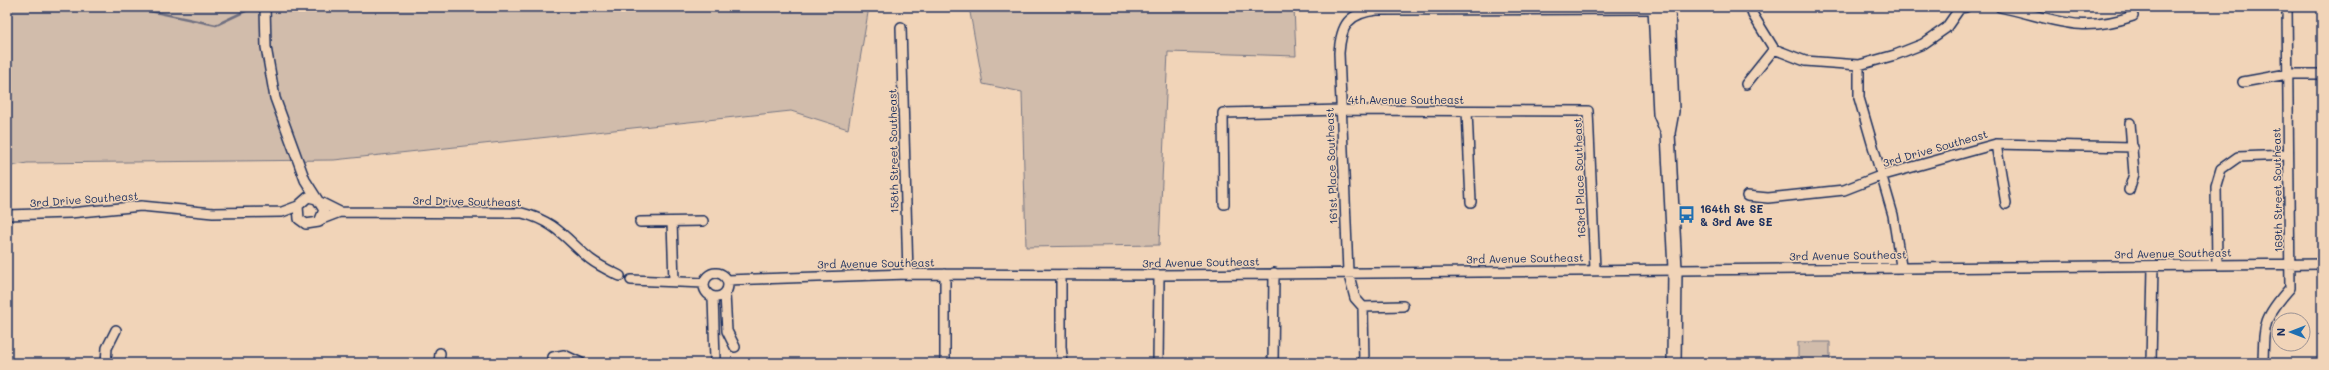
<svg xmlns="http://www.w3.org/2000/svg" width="2329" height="370" viewBox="0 0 2329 370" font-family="Mali,sans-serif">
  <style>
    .green { fill: #d1bcab; stroke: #767684 }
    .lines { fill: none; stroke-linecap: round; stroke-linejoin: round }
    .stream { stroke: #707081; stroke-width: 2.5 }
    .minor-casing { stroke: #1b2f5e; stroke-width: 12 }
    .secondary-casing { stroke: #1b2f5e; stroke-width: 16 }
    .minor { stroke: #f1d4b8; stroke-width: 9 }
    .secondary { stroke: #f1d4b8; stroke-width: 13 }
    .labels { text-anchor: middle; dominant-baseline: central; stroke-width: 3; stroke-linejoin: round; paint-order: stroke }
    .street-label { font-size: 11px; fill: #1b2f5e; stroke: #f1d4b8 }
    .poi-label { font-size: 11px; font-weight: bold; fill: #1b2f5e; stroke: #f1d4b8; text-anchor: start }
  </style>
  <rect width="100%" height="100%" fill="#f1d4b8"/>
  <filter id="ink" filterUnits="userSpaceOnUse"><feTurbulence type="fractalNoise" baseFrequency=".025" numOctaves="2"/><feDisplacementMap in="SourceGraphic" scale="8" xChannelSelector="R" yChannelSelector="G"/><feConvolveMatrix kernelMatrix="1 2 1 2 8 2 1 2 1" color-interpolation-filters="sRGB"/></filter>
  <g filter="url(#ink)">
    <path class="green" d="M 7,7 L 869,7 L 848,129 L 791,111 L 334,160 L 27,163 L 7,167 Z
      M 969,7 L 1294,7 L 1296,56 L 1168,52 L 1159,245 L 1026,247 L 1022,92 L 983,84 Z
      M 1798,342 L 1830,342 L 1830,363 L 1798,363 Z"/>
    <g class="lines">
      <path class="stream" d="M 131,7 L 216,25 L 252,8"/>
      <defs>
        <path id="minor" d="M 265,7 L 266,47 L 275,98 L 305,180 L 324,210 L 319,222 L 306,224 L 299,219 L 298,206 L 308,197 L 317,199
          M 2000,7 C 2053,18 2078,35 2133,16
          M 901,27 L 908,274
          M 1774,49 L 1805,61 L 1859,65 L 1895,55 L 1923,44 L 1946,28 L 1960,8 L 1966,7
          M 1859,65 L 1859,98 L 1893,215 L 1901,266
          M 2243,82 L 2287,74 L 2322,74
          M 1746,84 L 1774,49 L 1753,15 L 1751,7
          M 1467,111 L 1471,202
          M 1996,144 L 2006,204
          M 2129,190 L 2134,174 L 2130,123
          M 1747,196 L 1768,198 L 1844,190 L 1880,176 L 1996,144 L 2133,147
          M 320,202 L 340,212
          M 1224,204 L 1223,113 L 1341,110 L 1588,111 L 1595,269
          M 7,215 L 70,213 L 141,206 L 213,213 L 282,212 L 298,206
          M 322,219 L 340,212 L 522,213 C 555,221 566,239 590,259 C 599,266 610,271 620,276
          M 640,222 L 703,221
          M 672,222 L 674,281
          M 2217,265 L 2216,186 L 2221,169 L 2238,157 L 2288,155
          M704 285a12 12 0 1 1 24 0a12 12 0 1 1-24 0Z
          M 945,274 L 945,363
          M 1061,275 L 1061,347 L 1063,363
          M 631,280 L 704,283
          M 727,280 L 908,274 L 1159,275 L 2322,264
          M 725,294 L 727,331 L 735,347
          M 713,297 L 715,360
          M 1363,307 L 1403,306
          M 553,357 L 564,355 L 581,363
          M 106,363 L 107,348 L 116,330
          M 439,363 L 440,353
          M 1158,363 L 1159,275
          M 1273,363 L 1274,273
          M 1364,363 L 1363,307 L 1355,298 L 1348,272 L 1339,53 C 1341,25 1348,13 1377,10 L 1656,9
          M 2151,363 L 2153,266
          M 2263,363 C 2264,324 2263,318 2290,288 L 2287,7"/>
        <path id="secondary" d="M 1655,7 L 1660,114 L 1668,133
          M 1668,7 L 1672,111 L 1668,133 L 1675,269 L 1674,363"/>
      </defs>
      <use href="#minor" class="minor-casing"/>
      <use href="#secondary" class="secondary-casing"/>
      <use href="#minor" class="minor"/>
      <use href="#secondary" class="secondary"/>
    </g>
  </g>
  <defs>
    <symbol id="bus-bare" viewBox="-9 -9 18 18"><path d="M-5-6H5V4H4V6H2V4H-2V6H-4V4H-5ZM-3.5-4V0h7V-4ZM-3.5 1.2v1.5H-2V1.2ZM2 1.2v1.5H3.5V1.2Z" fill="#1f6fb2" stroke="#f1d4b8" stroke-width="2.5" paint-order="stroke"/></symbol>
  </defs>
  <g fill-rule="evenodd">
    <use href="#bus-bare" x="1674" y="202" width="25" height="25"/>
  </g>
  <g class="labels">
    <g class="street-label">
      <text x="1406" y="99">4th Avenue Southeast</text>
      <text transform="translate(1935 148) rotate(-16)">3rd Drive Southeast</text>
      <text transform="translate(893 151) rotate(-91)">158th Street Southeast</text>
      <text transform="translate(1331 166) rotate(-92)">161st Place Southeast</text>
      <text transform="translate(1579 178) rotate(-92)">163rd Place Southeast</text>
      <text transform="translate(2277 190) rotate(-91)">169th Street Southeast</text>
      <text transform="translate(84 199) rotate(-4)">3rd Drive Southeast</text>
      <text transform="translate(467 201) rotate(1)">3rd Drive Southeast</text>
      <text transform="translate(2173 253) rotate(-1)">3rd Avenue Southeast</text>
      <text transform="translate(1848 255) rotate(-1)">3rd Avenue Southeast</text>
      <text transform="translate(1525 258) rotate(-1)">3rd Avenue Southeast</text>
      <text transform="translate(1201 262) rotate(-1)">3rd Avenue Southeast</text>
      <text transform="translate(876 263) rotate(-1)">3rd Avenue Southeast</text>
    </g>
    <g class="poi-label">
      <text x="1700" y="208">164th St SE<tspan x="1700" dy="13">&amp; 3rd Ave SE</tspan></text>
    </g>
  </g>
  <rect width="2329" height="370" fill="none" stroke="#f1d4b8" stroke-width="24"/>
  <rect x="12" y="12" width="2305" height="346" fill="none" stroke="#1b2f5e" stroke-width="1.5" filter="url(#ink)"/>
  <g transform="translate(2291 332) rotate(270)"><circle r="19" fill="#f1d4b8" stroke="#9b9294"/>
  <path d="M0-3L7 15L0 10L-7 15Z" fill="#1f6fb2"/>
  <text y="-6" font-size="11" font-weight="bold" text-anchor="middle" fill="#1b2f5e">N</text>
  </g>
</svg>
